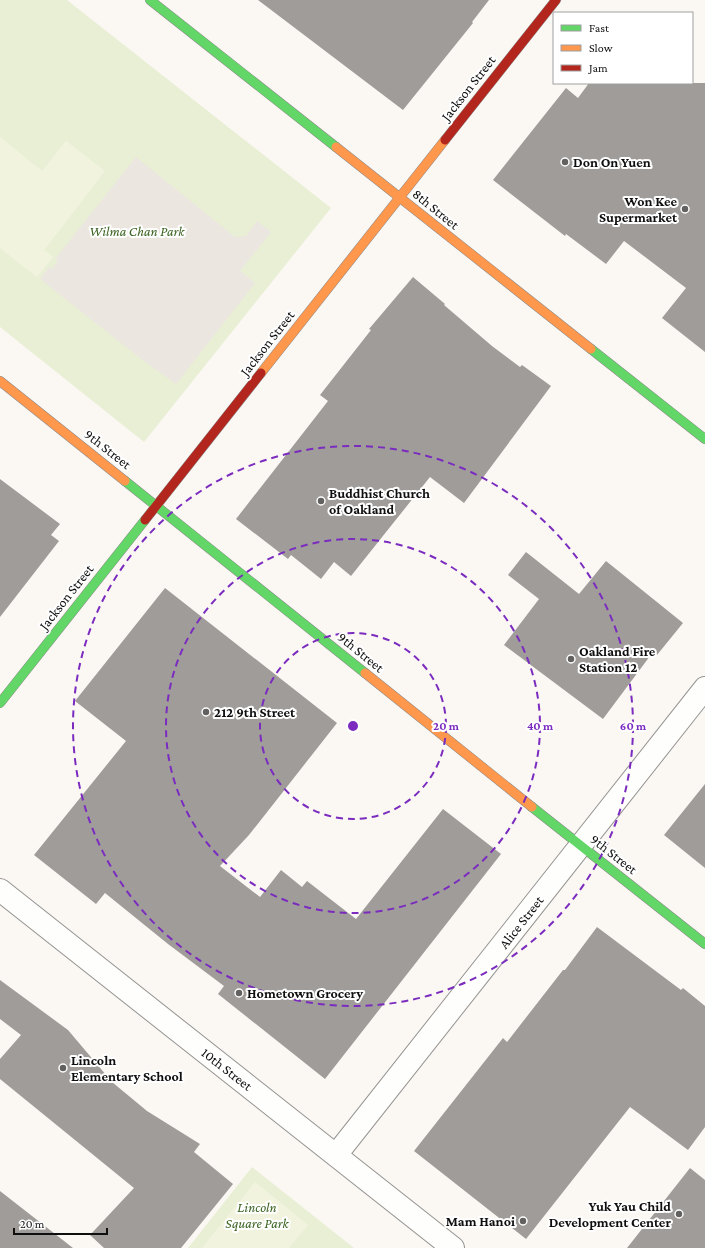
<svg xmlns="http://www.w3.org/2000/svg" width="705" height="1248" viewBox="0 0 705 1248" font-family="'Crimson Pro',serif">
  <style>
    .green { fill: #e9efd5 }
    .pitch { fill: #f1f3df }
    .plaza { fill: #ebe6e0 }
    .building { fill: #9f9c9a }
    .lines { fill: none; stroke-linecap: round; stroke-linejoin: round }
    .street-casing { stroke: #959492; stroke-width: 24 }
    .fast-casing { stroke: #8c8b89; stroke-width: 10 }
    .slow-casing { stroke: #8c8b89; stroke-width: 10 }
    .jam-casing { stroke: #8c8b89; stroke-width: 10 }
    .street { stroke: #fefefd; stroke-width: 22 }
    .fast { stroke: #63d668; stroke-width: 9 }
    .slow { stroke: #ff974d; stroke-width: 9 }
    .jam { stroke: #b3261e; stroke-width: 9 }
    .ring { fill: none; stroke: #7b2cbf; stroke-width: 2; stroke-dasharray: 7 5 }
    .poi-dot { fill: #62615f; stroke: #fff; stroke-width: 1.5 }
    .labels { text-anchor: middle; dominant-baseline: central; stroke-width: 4; stroke-linejoin: round; paint-order: stroke }
    .street-label { font-size: 14px; fill: #0f0f0f; stroke: #fff }
    .poi-label { font-size: 14px; font-weight: bold; fill: #0f0f0f; stroke: #fff; text-anchor: start }
    .park-label { font-size: 14px; font-style: italic; fill: #3b6322; stroke: #fff }
    .centre { fill: #7b2cbf; stroke: #fff; stroke-width: 2 }
    .ring-label { font-size: 12px; text-anchor: middle; font-weight: bold; fill: #7b2cbf; stroke: #fff; stroke-width: 4; stroke-linejoin: round; paint-order: stroke }
  </style>
  <rect width="100%" height="100%" fill="#fbf8f4"/>
  <path class="green" d="M 0,0 L 67,0 L 331,208 L 144,442 L 0,327 Z
    M 252,1167 L 354,1248 L 188,1248 Z"/>
  <path class="pitch" d="M 0,137 L 42,171 L 66,141 L 105,171 L 44,250 L 53,257 L 37,277 L 0,248 Z
    M 255,1182 L 308,1225 L 289,1248 L 202,1248 Z"/>
  <path class="plaza" d="M 136,157 L 235,237 L 246,236 L 257,221 L 271,232 L 240,271 L 255,283 L 176,384 L 140,358 L 40,279 L 49,267 L 52,269 L 58,261 L 55,259 Z"/>
  <path class="building" d="M 258,0 L 489,0 L 472,22 L 473,23 L 403,110 Z
    M 589,83 L 705,83 L 705,352 L 662,318 L 686,288 L 624,241 L 606,264 L 566,234 L 565,236 L 493,180 L 566,88 L 578,98 Z
    M 413,277 L 445,304 L 444,305 L 492,346 L 520,367 L 522,365 L 551,386 L 464,503 L 430,477 L 351,576 L 334,562 L 321,579 L 291,555 L 288,559 L 236,519 L 328,401 L 320,395 L 371,330 L 369,329 Z
    M 0,479 L 60,524 L 51,535 L 59,541 L 0,617 Z
    M 526,552 L 579,594 L 606,561 L 683,623 L 657,655 L 653,652 L 603,719 L 504,645 L 539,599 L 508,575 Z
    M 165,588 L 337,723 L 249,835 L 220,866 L 260,897 L 281,870 L 302,887 L 307,881 L 356,919 L 443,809 L 501,854 L 325,1079 L 218,994 L 224,986 L 168,944 L 105,893 L 96,904 L 34,855 L 126,741 L 75,701 Z
    M 705,784 L 705,868 L 664,835 Z
    M 597,927 L 681,990 L 683,988 L 705,1006 L 705,1127 L 688,1150 L 630,1107 L 526,1239 L 414,1151 L 503,1038 L 507,1042 L 563,970 L 565,970 Z
    M 0,980 L 68,1030 L 112,1082 L 147,1111 L 200,1144 L 194,1152 L 233,1184 L 181,1248 L 104,1248 L 90,1235 L 134,1188 L 0,1079 L 0,1059 L 21,1035 L 0,1019 Z
    M 690,1168 L 705,1180 L 705,1248 L 627,1248 Z
    M 0,1191 L 73,1248 L 0,1248 Z"/>
  <g class="lines">
    <defs>
      <path id="street" d="M 0,890 L 453,1248
        M 336,1155 L 705,688"/>
      <path id="fast" d="M 150,0 L 336,147
        M 591,349 L 705,439
        M 125,481 L 365,673
        M 0,703 L 145,520
        M 532,807 L 705,944"/>
      <path id="slow" d="M 336,147 L 591,349
        M 261,373 L 445,140
        M 0,381 L 125,481
        M 365,673 L 532,807"/>
      <path id="jam" d="M 445,140 L 556,0
        M 145,520 L 261,373"/>
    </defs>
    <use href="#street" class="street-casing"/>
    <use href="#fast" class="fast-casing"/>
    <use href="#slow" class="slow-casing"/>
    <use href="#jam" class="jam-casing"/>
    <use href="#street" class="street"/>
    <use href="#fast" class="fast"/>
    <use href="#slow" class="slow"/>
    <use href="#jam" class="jam"/>
  </g>
  <g class="ring">
    <circle cx="353" cy="726" r="93"/>
    <circle cx="353" cy="726" r="187"/>
    <circle cx="353" cy="726" r="280"/>
  </g>
  <g class="poi-dot">
    <circle cx="565" cy="162" r="4"/>
    <circle cx="685" cy="209" r="4"/>
    <circle cx="321" cy="501" r="4"/>
    <circle cx="571" cy="659" r="4"/>
    <circle cx="206" cy="712" r="4"/>
    <circle cx="239" cy="993" r="4"/>
    <circle cx="63" cy="1068" r="4"/>
    <circle cx="679" cy="1214" r="4"/>
    <circle cx="523" cy="1221" r="4"/>
  </g>
  <g class="labels">
    <g class="street-label">
      <text transform="translate(468 88) rotate(-52)">Jackson Street</text>
      <text transform="translate(436 209) rotate(39)">8th Street</text>
      <text transform="translate(267 343) rotate(-52)">Jackson Street</text>
      <text transform="translate(108 449) rotate(38)">9th Street</text>
      <text transform="translate(66 597) rotate(-52)">Jackson Street</text>
      <text transform="translate(361 652) rotate(39)">9th Street</text>
      <text transform="translate(614 854) rotate(38)">9th Street</text>
      <text transform="translate(521 922) rotate(-52)">Alice Street</text>
      <text transform="translate(227 1069) rotate(38)">10th Street</text>
    </g>
    <g class="poi-label">
      <text x="573" y="162">Don On Yuen</text>
      <text x="677" y="201" text-anchor="end">Won Kee<tspan x="677" dy="16">Supermarket</tspan></text>
      <text x="329" y="493">Buddhist Church<tspan x="329" dy="16">of Oakland</tspan></text>
      <text x="579" y="651">Oakland Fire<tspan x="579" dy="16">Station 12</tspan></text>
      <text x="214" y="712">212 9th Street</text>
      <text x="247" y="993">Hometown Grocery</text>
      <text x="71" y="1060">Lincoln<tspan x="71" dy="16">Elementary School</tspan></text>
      <text x="671" y="1206" text-anchor="end">Yuk Yau Child<tspan x="671" dy="16">Development Center</tspan></text>
      <text x="515" y="1221" text-anchor="end">Mam Hanoi</text>
    </g>
    <g class="park-label">
      <text x="137" y="231">Wilma Chan Park</text>
      <text x="257" y="1207">Lincoln<tspan x="257" dy="16">Square Park</tspan></text>
    </g>
  </g>
  <circle cx="353" cy="726" r="6" class="centre"/>
  <g class="ring-label">
    <text x="446" y="730">20 m</text>
    <text x="540" y="730">40 m</text>
    <text x="633" y="730">60 m</text>
  </g>
  <rect x="553" y="12" width="140" height="72" fill="#ffffff" stroke="#9f9f9f"/>
  <rect x="561" y="25" width="20" height="6" fill="#63d668" stroke="#9f9f9f"/>
  <text x="589" y="32" font-size="12" fill="#0f0f0f">Fast</text>
  <rect x="561" y="45" width="20" height="6" fill="#ff974d" stroke="#9f9f9f"/>
  <text x="589" y="52" font-size="12" fill="#0f0f0f">Slow</text>
  <rect x="561" y="65" width="20" height="6" fill="#b3261e" stroke="#9f9f9f"/>
  <text x="589" y="72" font-size="12" fill="#0f0f0f">Jam</text>
  <path d="M14 1228v6h93v-6" fill="none" stroke="#0f0f0f" stroke-width="2"/>
  <text x="20" y="1228" font-size="12" fill="#0f0f0f" stroke="#ffffff" stroke-width="3" paint-order="stroke">20 m</text>
</svg>
